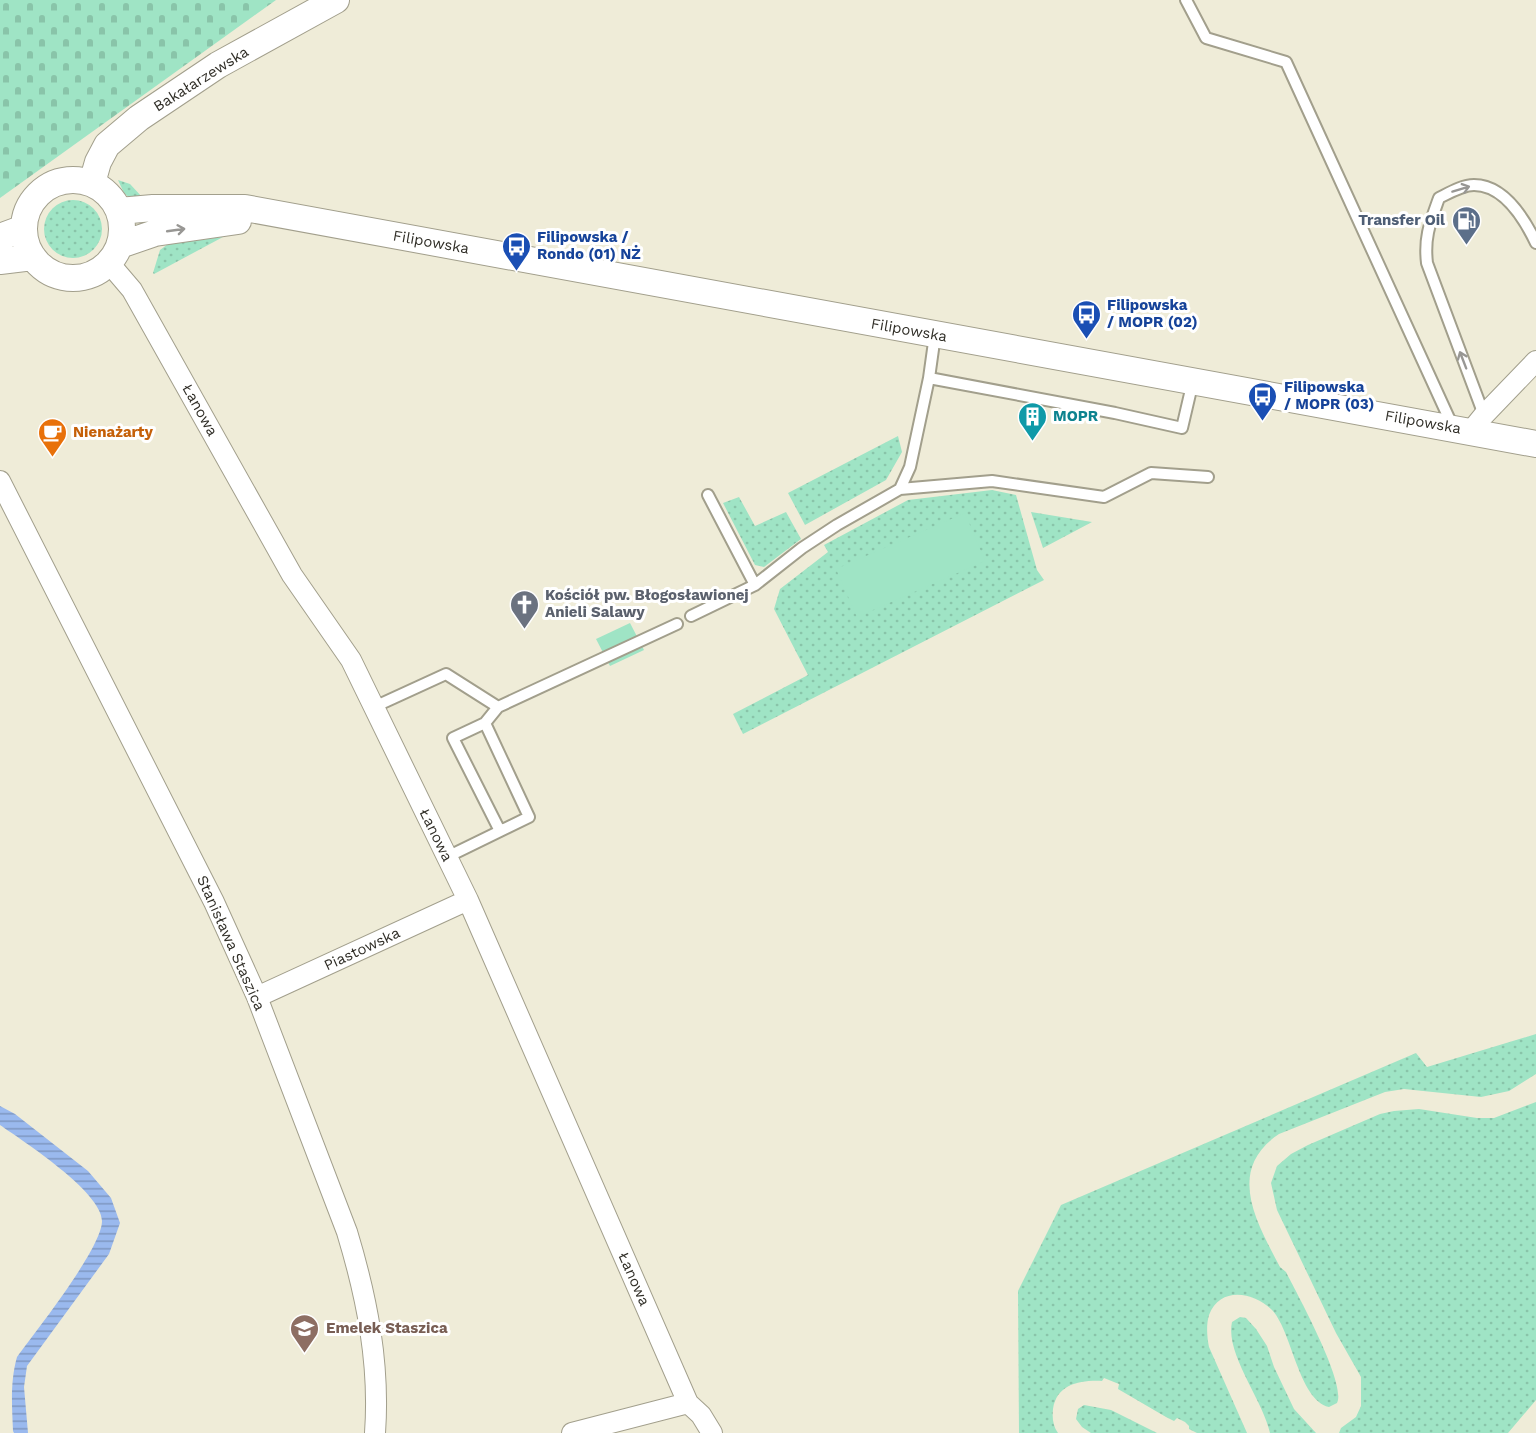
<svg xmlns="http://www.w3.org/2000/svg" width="1536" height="1433" viewBox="0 0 1536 1433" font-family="'Work Sans',sans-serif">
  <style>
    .grass { fill: url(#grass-dots) }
    .cemetery { fill: url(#cemetery-stones) }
    .pitch { fill: #9fe4c5 }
    .water { fill: url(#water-rules) }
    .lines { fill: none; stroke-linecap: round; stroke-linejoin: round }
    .service-casing { stroke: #a29f8c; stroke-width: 14 }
    .minor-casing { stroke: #a29f8c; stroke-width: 22 }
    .tertiary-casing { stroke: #a29f8c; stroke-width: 28 }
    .service { stroke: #fff; stroke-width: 10 }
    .minor { stroke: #fff; stroke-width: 20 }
    .tertiary { stroke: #fff; stroke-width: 26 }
    .oneway { stroke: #989794 }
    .labels { text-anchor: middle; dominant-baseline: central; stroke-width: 6; stroke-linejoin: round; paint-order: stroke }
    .street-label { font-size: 15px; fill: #312f28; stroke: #fff }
    .service-label { font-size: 15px; font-weight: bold; fill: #4e5e75; stroke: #fff; text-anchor: end }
    .transit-label { font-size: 15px; font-weight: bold; fill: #164399; stroke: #fff; text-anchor: start }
    .culture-label { font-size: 15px; font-weight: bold; fill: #0d838f; stroke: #fff; text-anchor: start }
    .food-label { font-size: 15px; font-weight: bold; fill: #c56008; stroke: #fff; text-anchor: start }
    .worship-label { font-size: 15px; font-weight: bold; fill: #5b616d; stroke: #fff; text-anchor: start }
    .education-label { font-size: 15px; font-weight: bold; fill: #785e54; stroke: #fff; text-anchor: start }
  </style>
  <defs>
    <pattern id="grass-dots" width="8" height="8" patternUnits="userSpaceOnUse" patternTransform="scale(1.5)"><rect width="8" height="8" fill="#9fe4c5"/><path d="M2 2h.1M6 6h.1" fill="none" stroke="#89c4a9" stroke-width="1.8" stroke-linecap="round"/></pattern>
    <pattern id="cemetery-stones" width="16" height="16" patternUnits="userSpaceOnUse" patternTransform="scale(1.5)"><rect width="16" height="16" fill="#9fe4c5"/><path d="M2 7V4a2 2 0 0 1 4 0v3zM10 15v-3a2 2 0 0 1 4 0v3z" fill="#89c4a9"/></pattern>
    <pattern id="water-rules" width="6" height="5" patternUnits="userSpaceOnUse" patternTransform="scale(1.5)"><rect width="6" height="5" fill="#9ab9ee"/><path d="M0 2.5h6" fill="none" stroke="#7e97c1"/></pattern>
  </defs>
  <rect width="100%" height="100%" fill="#efecd8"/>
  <path class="grass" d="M 118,180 L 130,184 L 142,197 L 131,199 L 124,193 Z
    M44 229a29 29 0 1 1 58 0a29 29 0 1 1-58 0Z
    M 223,237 L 154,274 L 153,273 L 160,250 L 168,244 Z
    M 898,436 L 902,452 L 886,480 L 805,525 L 788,493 Z
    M 992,490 L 1016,495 L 1037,570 L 1044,580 L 743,734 L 733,714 L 808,675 L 774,609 L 780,589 L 828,552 L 824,545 L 908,500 Z
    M 739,497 L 755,526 L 786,512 L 801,539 L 764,567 L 755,565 L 723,503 Z
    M 1031,512 L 1092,522 L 1043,548 Z
    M 1536,1034 L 1536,1074 L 1509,1091 L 1481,1097 L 1404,1089 L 1385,1092 L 1279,1134 C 1225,1170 1257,1223 1280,1267 L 1286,1272 C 1297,1294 1347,1384 1337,1403 L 1329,1407 C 1298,1400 1292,1329 1271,1309 C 1253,1292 1220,1286 1209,1315 C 1206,1325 1207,1337 1209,1347 L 1247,1433 L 1197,1433 L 1189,1429 L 1189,1426 L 1185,1422 L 1177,1418 L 1174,1421 L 1166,1417 L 1118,1389 L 1119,1384 L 1104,1378 L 1102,1381 C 1080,1380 1057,1384 1053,1409 C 1052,1418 1053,1426 1058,1433 L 1019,1433 L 1018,1291 L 1061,1205 L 1416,1053 L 1427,1067 Z
    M 1536,1102 L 1536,1400 L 1508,1433 L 1339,1433 L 1341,1428 L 1356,1417 L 1361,1406 L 1361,1377 L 1336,1333 L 1277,1210 L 1271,1183 L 1277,1166 L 1291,1154 L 1308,1145 L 1380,1114 L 1394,1111 L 1419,1109 L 1477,1118 L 1494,1118 Z
    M 1240,1317 L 1246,1318 L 1256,1329 L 1267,1346 L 1274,1367 L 1294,1409 L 1316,1433 L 1270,1433 C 1263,1400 1225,1354 1232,1322 Z
    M 1084,1405 L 1111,1410 L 1157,1433 L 1091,1433 L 1082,1427 L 1076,1419 L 1078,1409 Z"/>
  <path class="cemetery" d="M 0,0 L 276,0 L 0,198 Z"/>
  <path class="pitch" d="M 965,513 L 985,561 L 857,617 L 836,569 Z
    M 630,623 L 644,650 L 610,666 L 596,639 Z"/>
  <path class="water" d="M 0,1106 L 15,1114 L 88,1171 L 111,1198 L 120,1223 L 109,1254 L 27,1366 L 24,1387 L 28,1433 L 14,1433 L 13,1431 C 12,1405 10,1382 17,1357 C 36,1331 102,1248 102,1221 C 102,1192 23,1141 0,1125 Z"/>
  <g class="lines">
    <defs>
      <path id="service" d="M 1186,0 L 1206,38 L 1286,62 L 1453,427
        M 929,378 L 1115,413 L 1182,428 L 1193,381
        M 1484,415 L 1427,263 C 1424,237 1430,223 1439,198 C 1449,193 1462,185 1474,185 C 1504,185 1525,220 1536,243
        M 900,489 L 992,481 L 1104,497 L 1151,473 L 1208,477
        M 708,495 L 755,585
        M 691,616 L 755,585 L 802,548 L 837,525 L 900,489 L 910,467 L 929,378 L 935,335
        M 374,707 L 446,674 L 498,707
        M 485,723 L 498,707 L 677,624
        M 447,857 L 529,817 L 485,723 L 453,738 L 500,831"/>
      <path id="minor" d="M 109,263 L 132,290 L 292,575 L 351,660 L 468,900 L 688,1403 L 701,1415 L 712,1433
        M 1471,431 L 1484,415 L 1536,361
        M 0,481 L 214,902 L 257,997 L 347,1232 C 367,1298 380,1364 375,1433
        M 257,997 L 468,900
        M 572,1433 L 688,1403"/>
      <path id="tertiary" d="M24 229a49 49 0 1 1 98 0a49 49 0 1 1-98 0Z
        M 92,183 L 98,162 L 107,145 L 139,118 L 218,65 L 336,0
        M 119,211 L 153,208 L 245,208 L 1536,444
        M 0,237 L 24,228
        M 120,245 L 155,233 L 238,221
        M 0,261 L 33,257"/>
    </defs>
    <use href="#service" class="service-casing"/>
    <use href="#minor" class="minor-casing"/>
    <use href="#tertiary" class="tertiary-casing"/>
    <use href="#service" class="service"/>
    <use href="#minor" class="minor"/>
    <use href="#tertiary" class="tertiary"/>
  </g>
  <defs><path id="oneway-shaft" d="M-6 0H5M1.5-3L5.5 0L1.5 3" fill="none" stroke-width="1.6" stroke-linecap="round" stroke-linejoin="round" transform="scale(1.5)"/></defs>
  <g class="oneway">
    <use href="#oneway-shaft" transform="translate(1461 189) rotate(-17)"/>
    <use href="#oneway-shaft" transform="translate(176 230) rotate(-8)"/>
    <use href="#oneway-shaft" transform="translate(1463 360) rotate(-111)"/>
  </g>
  <defs>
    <symbol id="fuel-pin" viewBox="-11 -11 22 30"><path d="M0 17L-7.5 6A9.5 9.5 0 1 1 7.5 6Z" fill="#5c6f8a" stroke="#fff"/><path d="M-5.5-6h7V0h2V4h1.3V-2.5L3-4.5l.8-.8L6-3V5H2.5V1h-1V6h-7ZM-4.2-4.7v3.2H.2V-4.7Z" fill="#fff"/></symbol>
    <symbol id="bus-pin" viewBox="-11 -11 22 30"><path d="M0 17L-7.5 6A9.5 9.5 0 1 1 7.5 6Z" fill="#1a4fb4" stroke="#fff"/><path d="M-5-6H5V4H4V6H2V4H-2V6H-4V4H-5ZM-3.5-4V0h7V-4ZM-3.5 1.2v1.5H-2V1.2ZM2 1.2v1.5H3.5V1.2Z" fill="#fff"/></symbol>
    <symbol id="building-pin" viewBox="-11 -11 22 30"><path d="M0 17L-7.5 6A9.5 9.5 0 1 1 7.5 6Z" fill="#0f9aa8" stroke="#fff"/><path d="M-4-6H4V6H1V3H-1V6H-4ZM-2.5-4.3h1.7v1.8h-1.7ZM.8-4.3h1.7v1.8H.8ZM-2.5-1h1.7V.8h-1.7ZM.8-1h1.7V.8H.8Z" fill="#fff"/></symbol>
    <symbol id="cafe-pin" viewBox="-11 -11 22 30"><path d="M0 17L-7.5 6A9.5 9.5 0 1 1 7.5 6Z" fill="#e8710a" stroke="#fff"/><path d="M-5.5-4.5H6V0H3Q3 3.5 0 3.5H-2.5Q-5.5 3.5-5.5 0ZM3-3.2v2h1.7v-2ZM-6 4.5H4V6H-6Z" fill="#fff"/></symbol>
    <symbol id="church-pin" viewBox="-11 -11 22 30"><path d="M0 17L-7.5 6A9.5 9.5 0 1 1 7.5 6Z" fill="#6b7280" stroke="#fff"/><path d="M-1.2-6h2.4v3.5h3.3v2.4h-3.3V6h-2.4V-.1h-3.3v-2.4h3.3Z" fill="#fff"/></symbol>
    <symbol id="school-pin" viewBox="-11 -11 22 30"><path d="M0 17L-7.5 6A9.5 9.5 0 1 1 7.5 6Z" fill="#8d6e63" stroke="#fff"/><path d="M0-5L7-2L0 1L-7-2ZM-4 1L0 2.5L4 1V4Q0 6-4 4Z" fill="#fff"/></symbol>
  </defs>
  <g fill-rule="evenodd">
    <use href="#fuel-pin" x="1450" y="204" width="33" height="45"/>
    <use href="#bus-pin" x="500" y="230" width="33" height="45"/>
    <use href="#bus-pin" x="1070" y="298" width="33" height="45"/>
    <use href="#bus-pin" x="1246" y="380" width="33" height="45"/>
    <use href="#building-pin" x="1016" y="400" width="33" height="45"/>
    <use href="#cafe-pin" x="36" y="416" width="33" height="45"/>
    <use href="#church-pin" x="508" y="588" width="33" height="45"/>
    <use href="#school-pin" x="288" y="1312" width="33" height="45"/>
  </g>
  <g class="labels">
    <g class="street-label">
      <text transform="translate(201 79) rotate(-32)">Bakałarzewska</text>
      <text transform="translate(431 242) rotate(10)">Filipowska</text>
      <text transform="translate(909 330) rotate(10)">Filipowska</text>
      <text transform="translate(200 410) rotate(61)">Łanowa</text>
      <text transform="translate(1423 422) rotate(10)">Filipowska</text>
      <text transform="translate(436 835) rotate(64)">Łanowa</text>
      <text transform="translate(231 943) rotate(66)">Stanisława Staszica</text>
      <text transform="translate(362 949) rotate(-25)">Piastowska</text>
      <text transform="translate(634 1279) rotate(66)">Łanowa</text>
    </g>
    <g class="service-label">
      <text x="1445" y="220">Transfer Oil</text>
    </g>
    <g class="transit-label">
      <text x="537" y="237">Filipowska /<tspan x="537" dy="17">Rondo (01) NŻ</tspan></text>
      <text x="1107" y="305">Filipowska<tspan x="1107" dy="17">/ MOPR (02)</tspan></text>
      <text x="1284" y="387">Filipowska<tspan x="1284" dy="17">/ MOPR (03)</tspan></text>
    </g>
    <g class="culture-label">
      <text x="1053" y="416">MOPR</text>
    </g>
    <g class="food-label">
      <text x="73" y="432">Nienażarty</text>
    </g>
    <g class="worship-label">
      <text x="545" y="595">Kościół pw. Błogosławionej<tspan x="545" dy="17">Anieli Salawy</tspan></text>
    </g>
    <g class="education-label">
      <text x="326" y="1328">Emelek Staszica</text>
    </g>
  </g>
</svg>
